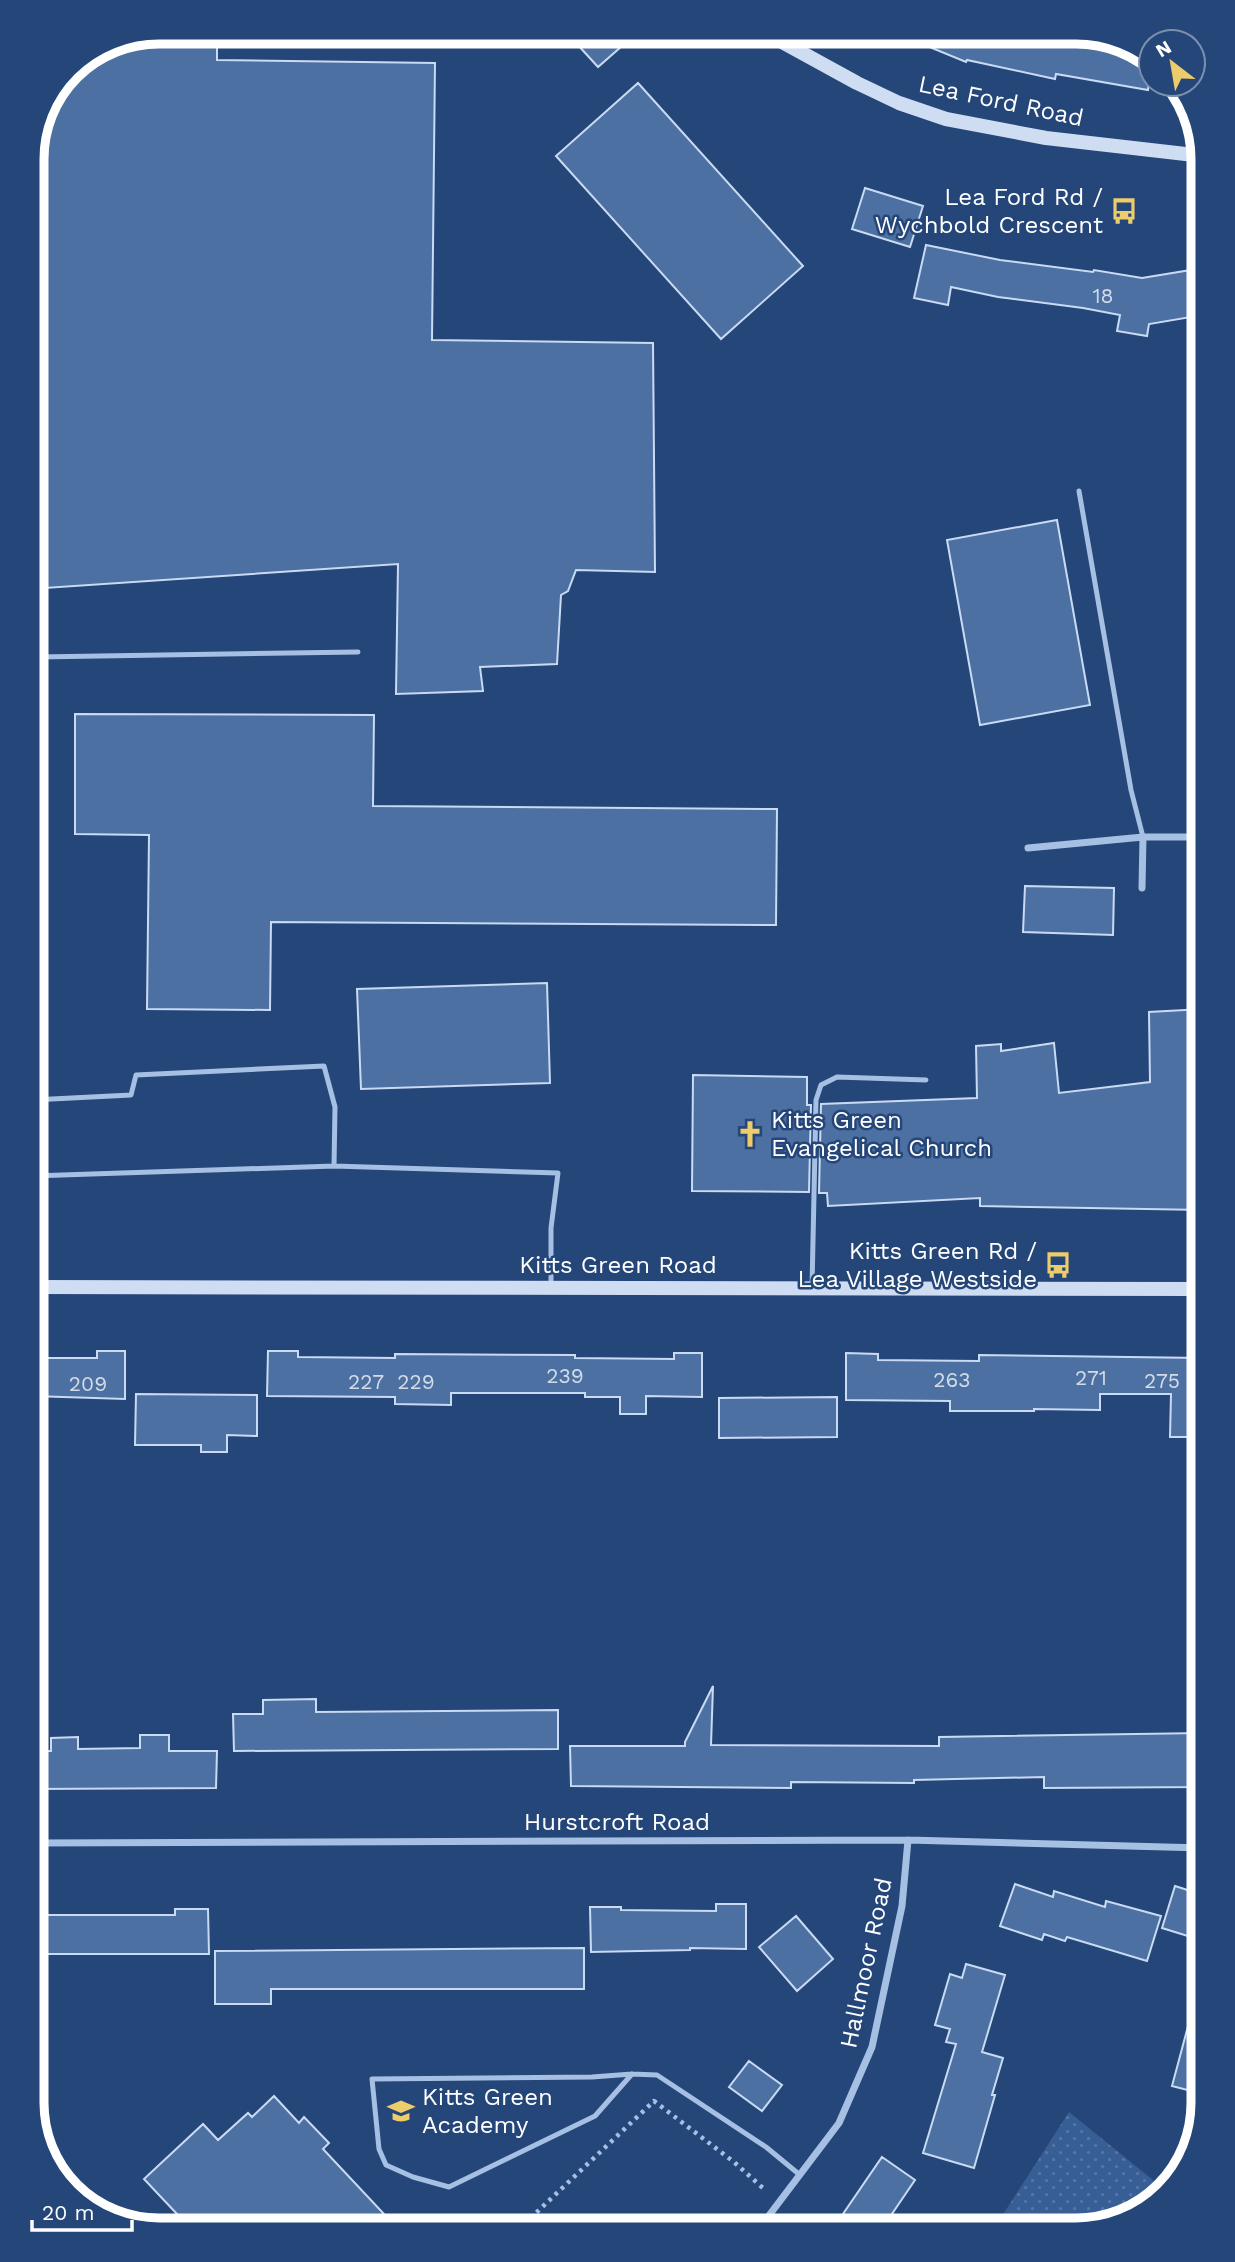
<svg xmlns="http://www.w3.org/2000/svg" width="1235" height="2262" viewBox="0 0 1235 2262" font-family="'Work Sans',sans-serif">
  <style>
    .park { fill: url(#park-dots) }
    .building { fill: #4d70a2; stroke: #c9daf3; stroke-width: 2 }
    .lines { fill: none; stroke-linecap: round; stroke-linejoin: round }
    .path { stroke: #a6c0e3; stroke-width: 4.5; stroke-dasharray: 3.5 5; stroke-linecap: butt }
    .lane { stroke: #a6c0e3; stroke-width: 5 }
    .street { stroke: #a6c0e3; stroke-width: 7 }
    .secondary { stroke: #cfddf3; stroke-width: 14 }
    .labels { text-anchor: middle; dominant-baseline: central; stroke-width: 5; stroke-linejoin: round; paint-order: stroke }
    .number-label { font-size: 21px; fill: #d2dbe8 }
    .street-label { font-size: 24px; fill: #fff; stroke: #254678 }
    .poi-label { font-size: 24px; fill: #fff; stroke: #254678; text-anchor: end }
    .rim { fill: none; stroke: #fff; stroke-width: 9 }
  </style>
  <defs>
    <pattern id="park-dots" width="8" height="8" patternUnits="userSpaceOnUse" patternTransform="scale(1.75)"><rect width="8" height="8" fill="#385f95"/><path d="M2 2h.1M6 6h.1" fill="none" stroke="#5677a5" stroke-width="1.8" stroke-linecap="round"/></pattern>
  </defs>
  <rect width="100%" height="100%" fill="#254678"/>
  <path class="park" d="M 1069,2112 L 1164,2189 L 1125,2221 L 1076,2230 L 993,2230 Z"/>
  <path class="building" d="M 158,32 L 217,32 L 217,60 L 435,63 L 432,340 L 653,343 L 655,572 L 576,570 L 568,591 L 561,595 L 557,664 L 480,667 L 483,691 L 396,694 L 398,564 L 45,588 L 46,120 L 69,68 L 110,41 Z
    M 566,32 L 638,32 L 598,67 Z
    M 893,32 L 1037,32 L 1120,47 L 1120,44 L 1147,53 L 1151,58 L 1148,90 L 1056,74 L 1055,79 L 967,60 L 966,62 Z
    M 638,83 L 803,266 L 721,339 L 556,156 Z
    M 865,188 L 923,206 L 910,247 L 852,229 Z
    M 926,245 L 1000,260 L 1093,272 L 1094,270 L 1142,278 L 1203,268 L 1203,315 L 1149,324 L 1147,336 L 1117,331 L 1120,315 L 1083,308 L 998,297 L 951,287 L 948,305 L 914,298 Z
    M 1057,520 L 1090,705 L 980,725 L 947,540 Z
    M 75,714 L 374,715 L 373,806 L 777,809 L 776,925 L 271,922 L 270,1010 L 147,1009 L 149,835 L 75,834 Z
    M 1025,886 L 1114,888 L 1113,935 L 1023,932 Z
    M 547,983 L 550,1083 L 361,1089 L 357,989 Z
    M 1203,1009 L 1203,1210 L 980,1206 L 980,1198 L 828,1206 L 827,1193 L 819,1193 L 821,1104 L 977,1098 L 976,1046 L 1001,1044 L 1001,1051 L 1054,1043 L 1059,1093 L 1150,1082 L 1149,1012 Z
    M 693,1075 L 807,1077 L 807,1105 L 811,1105 L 809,1192 L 692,1191 Z
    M 97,1351 L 125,1351 L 125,1399 L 32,1396 L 32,1358 L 97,1358 Z
    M 268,1351 L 298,1351 L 298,1357 L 395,1358 L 395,1354 L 575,1355 L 575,1358 L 674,1359 L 674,1353 L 702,1353 L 702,1397 L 646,1396 L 646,1414 L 620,1414 L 620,1397 L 585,1397 L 585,1393 L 451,1393 L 451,1405 L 395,1404 L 395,1397 L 267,1396 Z
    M 846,1353 L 878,1354 L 878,1360 L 979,1361 L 979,1355 L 1203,1358 L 1203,1437 L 1170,1437 L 1171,1394 L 1100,1394 L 1100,1410 L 1034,1409 L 1034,1411 L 950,1411 L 950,1401 L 846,1400 Z
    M 136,1394 L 257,1395 L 257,1436 L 227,1435 L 227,1452 L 201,1452 L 201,1445 L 135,1445 Z
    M 837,1397 L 837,1437 L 719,1438 L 719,1398 Z
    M 713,1686 L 711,1745 L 939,1746 L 939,1737 L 1203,1733 L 1203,1787 L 1044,1788 L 1044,1777 L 914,1780 L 914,1783 L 791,1782 L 791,1788 L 571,1786 L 570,1746 L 685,1746 L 685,1742 Z
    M 316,1699 L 316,1712 L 558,1710 L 558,1749 L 234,1751 L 233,1714 L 263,1714 L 263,1700 Z
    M 140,1735 L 169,1735 L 169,1751 L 217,1751 L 216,1788 L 32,1789 L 32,1751 L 51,1751 L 51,1738 L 78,1737 L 78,1749 L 140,1748 Z
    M 1015,1884 L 1053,1897 L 1054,1891 L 1105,1907 L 1106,1901 L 1161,1916 L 1147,1961 L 1067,1937 L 1065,1941 L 1044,1934 L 1042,1940 L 1000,1926 Z
    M 1175,1886 L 1203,1895 L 1191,1937 L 1162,1928 Z
    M 716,1904 L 746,1904 L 746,1949 L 690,1948 L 690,1950 L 591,1952 L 590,1907 L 621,1907 L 621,1910 L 716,1911 Z
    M 175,1909 L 208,1909 L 209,1954 L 32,1954 L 32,1915 L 175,1915 Z
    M 796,1916 L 833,1959 L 797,1991 L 759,1947 Z
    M 584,1948 L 584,1989 L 271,1989 L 271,2004 L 215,2004 L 215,1951 Z
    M 966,1964 L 1005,1975 L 982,2052 L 1003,2058 L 992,2095 L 995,2095 L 974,2168 L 923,2153 L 956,2044 L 946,2042 L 950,2029 L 935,2025 L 950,1974 L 962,1978 Z
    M 1195,2000 L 1203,2001 L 1203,2094 L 1172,2086 Z
    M 749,2061 L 782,2085 L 762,2111 L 729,2087 Z
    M 274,2096 L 299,2123 L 304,2117 L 329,2143 L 323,2149 L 399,2230 L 192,2230 L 144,2179 L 203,2124 L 218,2140 L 248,2113 L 252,2117 Z
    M 882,2157 L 915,2180 L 881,2230 L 832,2230 Z"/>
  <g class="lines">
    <path class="path" d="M 518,2230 L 654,2101 L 734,2162 L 764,2189"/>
    <path class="lane" d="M 1079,491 L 1131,790 L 1143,837
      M 32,1023 L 42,1023 L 37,657 L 358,652
      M 32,1100 L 131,1095 L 136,1075 L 324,1066 L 335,1107 L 334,1166
      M 32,1176 L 334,1166 L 558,1173 L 551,1228 L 551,1288
      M 812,1288 L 816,1100 L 821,1085 L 837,1077 L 926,1080
      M 632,2074 L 595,2116 L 449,2187 L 413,2177 L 386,2165 L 379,2149 L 372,2079 L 592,2077 L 632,2074 L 657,2075 L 766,2147 L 800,2175"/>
    <path class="street" d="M 1028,848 L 1143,837 L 1203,837
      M 1142,888 L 1143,837
      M 32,1843 L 908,1840 L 1203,1848
      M 758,2230 L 839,2123 L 872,2047 L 902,1906 L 908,1840"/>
    <path class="secondary" d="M 764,32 L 857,83 L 899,103 L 946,119 L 1046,138 L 1203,156
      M 32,1287 L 1203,1289"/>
  </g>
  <defs>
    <symbol id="bus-bare" viewBox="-9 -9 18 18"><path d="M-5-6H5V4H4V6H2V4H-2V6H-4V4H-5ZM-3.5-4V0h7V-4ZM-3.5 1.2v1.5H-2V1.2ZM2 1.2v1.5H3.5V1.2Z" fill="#edcc6b" stroke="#254678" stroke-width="2.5" paint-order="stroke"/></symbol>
    <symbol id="church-bare" viewBox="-9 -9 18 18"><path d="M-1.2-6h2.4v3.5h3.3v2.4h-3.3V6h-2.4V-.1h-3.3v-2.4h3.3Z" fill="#edcc6b" stroke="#254678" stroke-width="2.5" paint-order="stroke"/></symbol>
    <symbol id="school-bare" viewBox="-9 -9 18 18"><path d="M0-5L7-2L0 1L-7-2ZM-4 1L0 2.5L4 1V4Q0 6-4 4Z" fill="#edcc6b" stroke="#254678" stroke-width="2.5" paint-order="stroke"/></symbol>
  </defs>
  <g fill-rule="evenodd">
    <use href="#bus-bare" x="1105" y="192" width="38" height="38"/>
    <use href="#church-bare" x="731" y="1115" width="38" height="38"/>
    <use href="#bus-bare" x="1039" y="1246" width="38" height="38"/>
    <use href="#school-bare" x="382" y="2092" width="38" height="38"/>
  </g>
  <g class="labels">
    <g class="number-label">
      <text x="1103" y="295">18</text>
      <text x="565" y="1375">239</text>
      <text x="1091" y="1377">271</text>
      <text x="952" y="1379">263</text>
      <text x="1162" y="1380">275</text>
      <text x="366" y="1381">227</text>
      <text x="416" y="1381">229</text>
      <text x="88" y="1383">209</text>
    </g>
    <g class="street-label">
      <text transform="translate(1001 101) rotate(12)">Lea Ford Road</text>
      <text x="618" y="1265">Kitts Green Road</text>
      <text x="617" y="1822">Hurstcroft Road</text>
      <text transform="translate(866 1963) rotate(-78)">Hallmoor Road</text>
    </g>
    <g class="poi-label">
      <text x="1103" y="197">Lea Ford Rd /<tspan x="1103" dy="28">Wychbold Crescent</tspan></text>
      <text x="771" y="1120" text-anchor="start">Kitts Green<tspan x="771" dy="28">Evangelical Church</tspan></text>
      <text x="1037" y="1251">Kitts Green Rd /<tspan x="1037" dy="28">Lea Village Westside</tspan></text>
      <text x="422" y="2097" text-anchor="start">Kitts Green<tspan x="422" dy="28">Academy</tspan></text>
    </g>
  </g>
  <path d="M0 0H1235V2262H0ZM159 44H1076A115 115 0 0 1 1191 159V2103A115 115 0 0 1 1076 2218H159A115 115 0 0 1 44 2103V159A115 115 0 0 1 159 44Z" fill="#254678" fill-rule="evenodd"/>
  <path class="rim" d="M159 44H1076A115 115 0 0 1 1191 159V2103A115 115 0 0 1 1076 2218H159A115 115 0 0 1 44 2103V159A115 115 0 0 1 159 44Z"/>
  <g transform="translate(1172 63) rotate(329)"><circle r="33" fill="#254678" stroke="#7c90ae" stroke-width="2"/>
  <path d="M0-5L12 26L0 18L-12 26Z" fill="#edcc6b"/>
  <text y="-10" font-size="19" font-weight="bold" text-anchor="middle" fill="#ffffff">N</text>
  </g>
  <path d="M32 2220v10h100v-10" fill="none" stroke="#ffffff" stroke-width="3.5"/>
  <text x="42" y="2220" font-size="21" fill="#ffffff" stroke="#254678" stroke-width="5" paint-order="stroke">20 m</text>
</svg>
